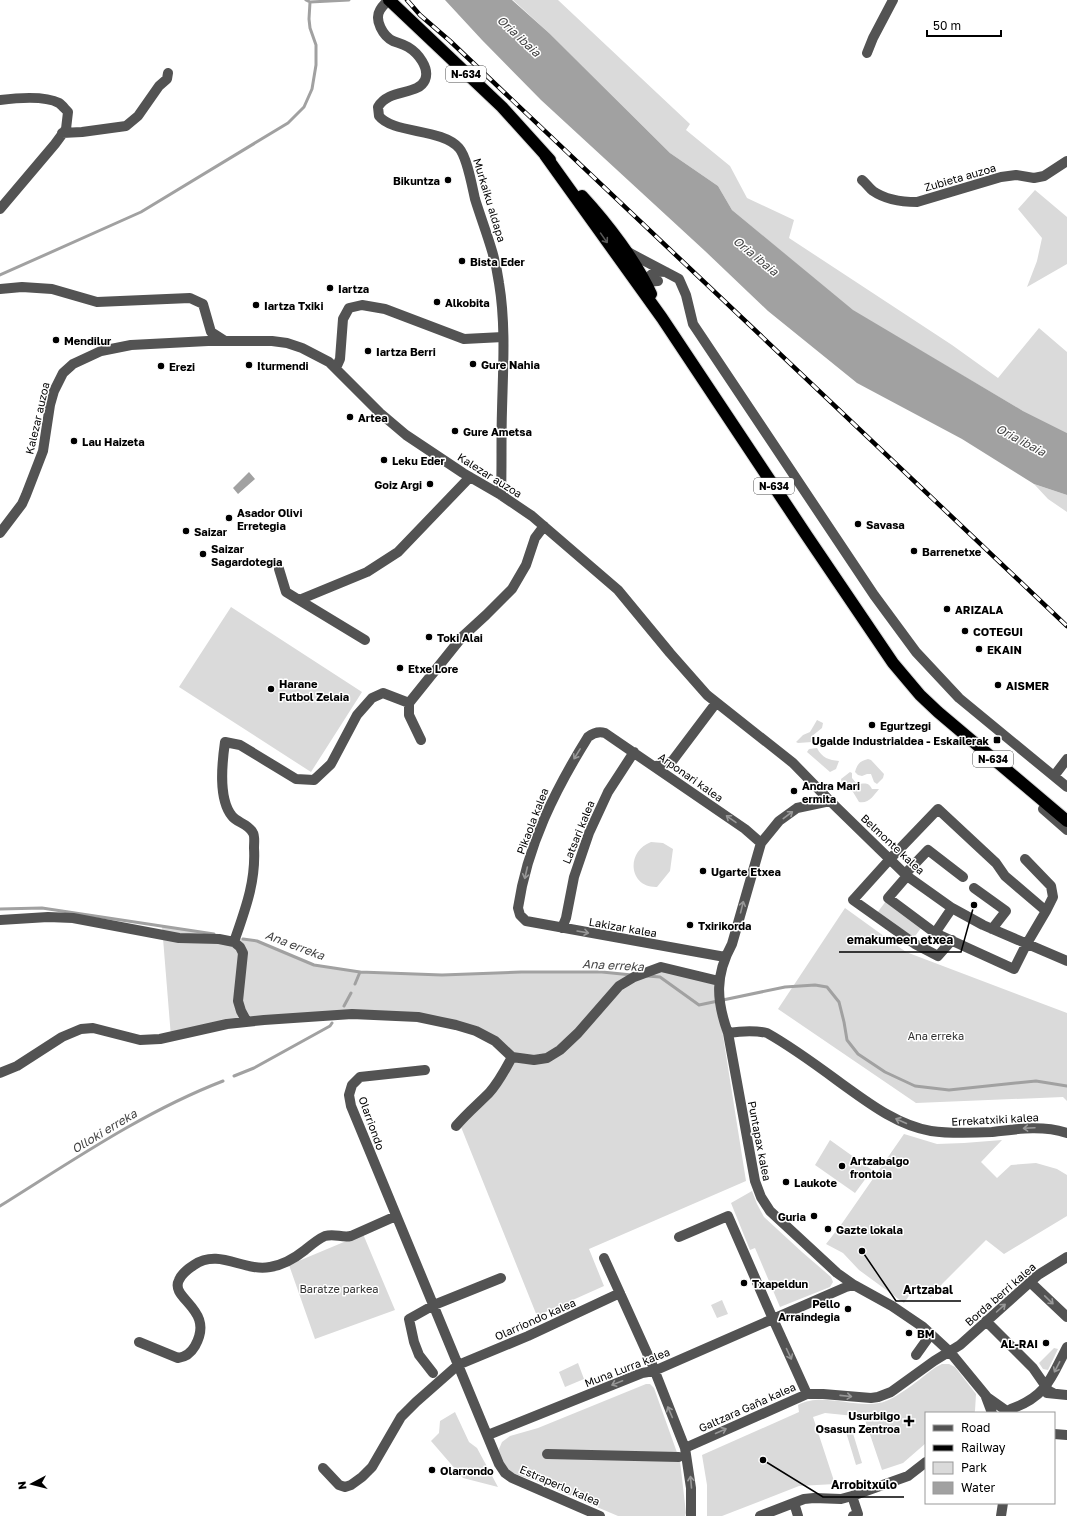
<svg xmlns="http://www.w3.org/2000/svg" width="1067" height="1516" viewBox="0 0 1067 1516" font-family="'Golos Text',sans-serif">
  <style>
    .green { fill: #dadada }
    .water { fill: #a1a1a1 }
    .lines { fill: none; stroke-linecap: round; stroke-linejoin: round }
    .stream { stroke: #a1a1a1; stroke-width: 3 }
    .highway-casing { stroke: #dbdbdb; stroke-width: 14 }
    .minor { stroke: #535353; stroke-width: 10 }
    .highway { stroke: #000; stroke-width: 12 }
    .rail-casing { stroke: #000; stroke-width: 4.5 }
    .rail { stroke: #fff; stroke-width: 3; stroke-dasharray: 9; stroke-linecap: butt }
    .oneway { stroke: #595959 }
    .oneway2 { stroke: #989898 }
    .poi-dot { fill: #000; stroke: #fff; stroke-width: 1.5 }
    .labels { text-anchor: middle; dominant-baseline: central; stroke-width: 3; stroke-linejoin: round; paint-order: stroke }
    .shield { fill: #fff; stroke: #4c4c4c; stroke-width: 1 }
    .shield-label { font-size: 10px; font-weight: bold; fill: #000 }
    .street-label { font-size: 11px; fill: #000; stroke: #fff }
    .poi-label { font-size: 11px; font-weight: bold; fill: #000; stroke: #fff; text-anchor: start }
    .park-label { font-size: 11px; fill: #313131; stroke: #fff }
    .water-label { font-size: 12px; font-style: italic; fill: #424242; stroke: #fff }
    .leader { fill: none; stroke: #000; stroke-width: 1.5 }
    .callout-dot { fill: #000; stroke: #fff; stroke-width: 1.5 }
    .callout-label { font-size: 12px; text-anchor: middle; font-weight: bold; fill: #000; stroke: #fff; stroke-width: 3; stroke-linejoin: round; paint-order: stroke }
  </style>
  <rect width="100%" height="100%" fill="#fff"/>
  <path class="green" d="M 513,0 L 558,0 L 690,124 L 686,130 L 730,166 L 747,198 L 794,220 L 789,238 L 952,345 L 998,378 L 1039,328 L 1067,352 L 1067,433 L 1023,411 L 853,311 L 732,210 L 718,186 L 670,153 L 549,33 Z
    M 1035,190 L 1067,217 L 1067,264 L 1027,287 L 1037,261 L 1042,238 L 1018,209 Z
    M 1034,484 L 1067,495 L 1067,512 L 1048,499 Z
    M 231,607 L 362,692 L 311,772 L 179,687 Z
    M 817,720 L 823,723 L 822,728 L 812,736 L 814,739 L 812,742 L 798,743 L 796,742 L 803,735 L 810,732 Z
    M 817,748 C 822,758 829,760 839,761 L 836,769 L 830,772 L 807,752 L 809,749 Z
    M 868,759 L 871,760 L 884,774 L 883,778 L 877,784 L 874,782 L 871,774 L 867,774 L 862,776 L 858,775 L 855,772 C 857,764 860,761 868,759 Z
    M 850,772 L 852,773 L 852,778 L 857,784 C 864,784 868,781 872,789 L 879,789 C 874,795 869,804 859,802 L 853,792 L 842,785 L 841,779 Z
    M 651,842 L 663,843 L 673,849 L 670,871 L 657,887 C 629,888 625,852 651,842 Z
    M 886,901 L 921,928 L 913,939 L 877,913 Z
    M 845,908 L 906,952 L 1067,1013 L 1067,1101 L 1063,1097 L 916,1103 L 778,1009 Z
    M 162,926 L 257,941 L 314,965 L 359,972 L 442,975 L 521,972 L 602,972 L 638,975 L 661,967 L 714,979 L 746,1181 L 589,1249 L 604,1286 L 537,1316 L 459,1122 L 474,1106 L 512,1056 L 495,1041 L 418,1017 L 264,1020 L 171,1037 Z
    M 904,1134 L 937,1144 L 964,1143 L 1002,1140 L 981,1162 L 997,1178 L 1011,1165 L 1036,1163 L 1057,1169 L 1067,1175 L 1067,1216 L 1004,1254 L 986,1240 L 943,1283 L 931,1297 L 915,1287 L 904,1303 L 859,1270 L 843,1253 L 826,1244 L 843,1222 Z
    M 830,1140 L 872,1170 L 855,1193 L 815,1165 Z
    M 752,1191 L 757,1204 L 764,1217 L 802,1252 L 831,1277 L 833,1282 L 830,1287 L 780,1307 L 755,1248 L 750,1250 L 731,1203 Z
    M 363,1234 L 395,1310 L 315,1339 L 289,1265 Z
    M 722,1300 L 728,1314 L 717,1318 L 711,1305 Z
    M 1054,1348 L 1058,1349 L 1048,1370 L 1043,1369 L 1039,1363 Z
    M 578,1363 L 584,1379 L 565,1387 L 559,1372 Z
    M 942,1364 L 949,1364 L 955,1367 L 976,1394 L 975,1411 L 974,1413 L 926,1413 L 926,1443 L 903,1463 L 882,1470 L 864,1417 L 825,1413 L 813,1417 L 835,1484 L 799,1486 L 722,1516 L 707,1516 L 707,1485 L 702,1455 L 799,1412 L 798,1405 C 822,1392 853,1408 879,1403 C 895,1401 922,1377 936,1367 Z
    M 646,1384 L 650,1384 L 654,1388 L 680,1461 L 686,1513 L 685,1516 L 618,1516 L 536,1481 L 512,1473 L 504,1467 L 500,1460 L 499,1449 L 502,1442 L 510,1436 L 538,1428 Z
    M 455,1412 L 469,1442 L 477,1448 L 498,1487 L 463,1478 L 431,1441 L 439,1433 L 440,1421 Z
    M 852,1430 L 862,1463 L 856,1465 L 846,1432 Z"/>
  <path class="water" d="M 445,0 L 512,0 L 549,33 L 670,153 L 718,186 L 732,210 L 853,310 L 1023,411 L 1067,433 L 1067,495 L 1034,484 L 962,439 L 857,383 L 768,311 L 705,251 L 541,100 L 482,40 Z
    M 249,472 L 255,479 L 238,494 L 233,488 Z"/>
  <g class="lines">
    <path class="stream" d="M 306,0 L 310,2 L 349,0
      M 0,275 L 141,212 L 288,123 L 304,107 L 312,89 L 316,65 L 316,45 L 310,28 L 309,19 L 310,2
      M 0,909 L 42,908 L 214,934
      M 243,939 L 257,941 L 314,965 L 360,972 L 442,975 L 521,972 L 602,972 L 632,975
      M 647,976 L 660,977 L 699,1005 L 785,987 L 815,985 L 827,987 L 839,1002 L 844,1022 L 847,1040 L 858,1054 L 885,1072 L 915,1086 L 949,1090 L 1036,1081 L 1067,1086
      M 355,984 L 360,972
      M 344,1006 L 351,993
      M 234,1076 L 254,1068 L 330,1026 L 332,1023
      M 0,1206 C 72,1161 143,1112 223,1081"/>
    <defs>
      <path id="highway" d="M 389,0 L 502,107 L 550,160
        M 545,155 L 662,318 L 807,536 L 893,663 L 920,695 L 938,712 L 1067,821
        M 582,196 C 607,223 636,261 651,294"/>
    </defs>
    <use href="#highway" class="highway-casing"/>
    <path class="minor" d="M 388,0 C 386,3 382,6 380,10 C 374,20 383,36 393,41 C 398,43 403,44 408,47 C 418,53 430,68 425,80 C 418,96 389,88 378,107 L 379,116 C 393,134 442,128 459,148 C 467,157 472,186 475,199 C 484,228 495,253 499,283 C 506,325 503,369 502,410 C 501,439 502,467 501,495
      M 867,53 L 873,38 L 893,0
      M 0,100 C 16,98 44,95 59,103 C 62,105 65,109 68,112 L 66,129 L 55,144 L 0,209
      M 62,133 L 82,132 L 126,126 L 138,116 L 159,86 L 167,79 L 168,73
      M 862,180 C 866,183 869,188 873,191 C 886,200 903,202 917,202 L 1001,177 L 1016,175 L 1034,178 L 1044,176 L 1067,161
      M 626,251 L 679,279 L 686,295 L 693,324 L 874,595 L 916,652 L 959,698 L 1067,787
      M 658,281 L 645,282 C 650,273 656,271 666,272
      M 0,289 L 22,287 L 52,289 L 97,302 L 190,298 L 203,304 L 211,332 L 225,341
      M 336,368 L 340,359 L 343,319 L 349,308 L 362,305 L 385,309 L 464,339 L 503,337
      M 0,533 L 22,504 L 26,495 L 43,451 L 50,405 L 54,391 L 63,373 L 73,364 L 101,351 L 131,345 L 208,341 L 272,341 L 287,343 L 302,348 L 329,362 L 380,413 L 406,435 L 463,473 L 501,495 L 532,516 L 618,590 L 670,653 L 707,695 L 793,763 L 830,801 L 907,876 L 952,908 L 983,925 L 1067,961
      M 279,569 L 286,592 L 299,600 L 367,572 L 398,552 L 470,477
      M 299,600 L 365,640
      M 421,740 L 409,715 L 409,703 L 462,637 L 486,615 L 512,589 L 526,565 L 535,538 L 544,526
      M 655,766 L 665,765 L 673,760 L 716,703
      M 1054,776 L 1067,759
      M 830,801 L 797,808 L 779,821 L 761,843 L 732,944 C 715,975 716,1000 728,1033 L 755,1181 L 761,1197 L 770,1211 L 837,1273 L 854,1285 L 892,1306 L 923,1327 L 950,1352 L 987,1397 L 1004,1409
      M 1043,809 L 1067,830
      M 905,874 L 928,850 L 963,877
      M 907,876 L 888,898 L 935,933
      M 974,888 L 1006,911 L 992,929
      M 952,908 L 935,933 L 1014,969 L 1026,945 L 1046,911 L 1053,897 L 1051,886 L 1025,859
      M 0,920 L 48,917 L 73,918 L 179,938 L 219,939 L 234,942 L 240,947 L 243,953 L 238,1001 L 241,1011 L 247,1022
      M 562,928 L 566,918 L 574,877 L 589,833 L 608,792 L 634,752
      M 952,940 L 938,956 L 915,944 L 853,900 L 890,859 L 938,809 L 996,863 L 1005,876 L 1046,911
      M 234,942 C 245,910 256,882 254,848 C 254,843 255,836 253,833 C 248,823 237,823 232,816 C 218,799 222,763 225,742 L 240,745 L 296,779 L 314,780 L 331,764 L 357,715 L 372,698 L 383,693 L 409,703
      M 725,957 L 526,921 L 520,915 L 518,908 C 527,846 555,790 588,737 C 593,733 598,731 605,733 L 745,829 L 761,843
      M 728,1033 C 741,1031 754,1030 767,1033 C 792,1047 815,1064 838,1081 C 866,1101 896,1125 931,1131 C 951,1134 972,1133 992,1132 C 1017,1129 1042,1125 1067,1133
      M 425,1070 L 360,1077 L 352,1085 L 349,1095 L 351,1106 L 499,1464 L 505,1473 L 512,1478 L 600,1516
      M 0,1073 L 17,1066 L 62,1037 L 81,1029 L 93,1028 L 140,1040 L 160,1039 L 227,1024 L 264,1020 L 352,1014 L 418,1017 L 456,1025 L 476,1031 L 495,1041 L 512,1057 L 534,1060 L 547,1058 L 560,1050 L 578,1033 L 619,986 L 634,977 L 661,967 L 719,981
      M 456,1126 C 466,1114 478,1104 489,1093 C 499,1082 505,1070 512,1057
      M 679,1237 L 728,1216 L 773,1319 L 807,1394
      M 604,1258 L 652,1364 L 685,1448 L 691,1488 L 691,1516
      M 1030,1282 L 1067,1317
      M 986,1321 L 1033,1368 L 1049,1391 L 1053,1393
      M 139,1342 L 178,1358 C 186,1357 191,1353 195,1346 C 216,1309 169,1299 179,1280 C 182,1273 188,1269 194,1265 C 219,1248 244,1272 270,1267 C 283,1265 295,1258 305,1250 C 311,1245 318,1239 325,1236 C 335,1233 341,1238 351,1236 L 396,1216
      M 916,1355 L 931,1334
      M 433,1373 L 419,1355 L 414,1342 L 409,1319 L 434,1305 L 501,1278
      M 1047,1393 L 1067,1395
      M 986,1397 L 992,1413
      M 1011,1409 C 1047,1396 1051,1378 1067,1347
      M 1054,1434 L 1067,1435
      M 488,1435 L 642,1373 L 654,1371 L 846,1287 L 854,1285
      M 685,1448 L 807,1394 L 823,1394 L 871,1398 L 878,1397 L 891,1392 L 934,1361 L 960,1345 L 1038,1275 L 1067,1257
      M 547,1454 L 679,1457
      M 323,1468 L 339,1485 L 345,1487 L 351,1485 L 362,1477 L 372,1467 L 401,1417 L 416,1402 L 458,1365 L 528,1336 L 620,1293
      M 852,1496 L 858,1514 L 853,1516
      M 794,1503 L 798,1516
      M 760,1516 L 804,1499 L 814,1498 L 841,1499 L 852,1496 L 908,1476 L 926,1462
      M 1001,1516 L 1003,1503"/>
    <use href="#highway" class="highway"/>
    <defs>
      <path id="rail" d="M 407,0 L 420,15 L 450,41 L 1067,626"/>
    </defs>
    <use href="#rail" class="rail-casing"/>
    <use href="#rail" class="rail"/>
  </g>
  <defs><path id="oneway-shaft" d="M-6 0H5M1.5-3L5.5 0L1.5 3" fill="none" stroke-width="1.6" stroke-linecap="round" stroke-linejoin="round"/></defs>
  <use class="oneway" href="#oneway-shaft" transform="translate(604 238) rotate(55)"/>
  <g class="oneway2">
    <use href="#oneway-shaft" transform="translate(577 754) rotate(122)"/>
    <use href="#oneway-shaft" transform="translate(788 815) rotate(-37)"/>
    <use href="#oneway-shaft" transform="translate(731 819) rotate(-145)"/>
    <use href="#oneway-shaft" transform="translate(526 873) rotate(103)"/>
    <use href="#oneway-shaft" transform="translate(742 907) rotate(-76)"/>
    <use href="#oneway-shaft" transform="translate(583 932) rotate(10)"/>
    <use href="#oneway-shaft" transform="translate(901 1121) rotate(-156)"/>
    <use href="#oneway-shaft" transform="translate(1029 1128) rotate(177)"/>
    <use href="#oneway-shaft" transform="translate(1049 1300) rotate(44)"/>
    <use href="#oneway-shaft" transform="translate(1001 1308) rotate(-42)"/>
    <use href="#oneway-shaft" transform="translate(789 1354) rotate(65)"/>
    <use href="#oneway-shaft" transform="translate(1057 1367) rotate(117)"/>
    <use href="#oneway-shaft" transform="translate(617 1383) rotate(158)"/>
    <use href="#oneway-shaft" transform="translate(846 1396) rotate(6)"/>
    <use href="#oneway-shaft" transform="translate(670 1412) rotate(-113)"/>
    <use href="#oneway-shaft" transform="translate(721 1431) rotate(-24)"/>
    <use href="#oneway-shaft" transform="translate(691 1482) rotate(-95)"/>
  </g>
  <g class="poi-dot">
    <circle cx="448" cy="180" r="4"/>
    <circle cx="462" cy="261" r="4"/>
    <circle cx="330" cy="288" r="4"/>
    <circle cx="437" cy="302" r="4"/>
    <circle cx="256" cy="305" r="4"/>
    <circle cx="56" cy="340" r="4"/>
    <circle cx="368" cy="351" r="4"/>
    <circle cx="473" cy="364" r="4"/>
    <circle cx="249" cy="365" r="4"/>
    <circle cx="161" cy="366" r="4"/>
    <circle cx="350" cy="417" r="4"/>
    <circle cx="455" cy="431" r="4"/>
    <circle cx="74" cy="441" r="4"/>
    <circle cx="384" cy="460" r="4"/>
    <circle cx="430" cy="484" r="4"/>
    <circle cx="229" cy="518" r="4"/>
    <circle cx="858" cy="524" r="4"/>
    <circle cx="186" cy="531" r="4"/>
    <circle cx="914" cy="551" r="4"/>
    <circle cx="203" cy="554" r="4"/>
    <circle cx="947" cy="609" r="4"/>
    <circle cx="965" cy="631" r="4"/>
    <circle cx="429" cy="637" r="4"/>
    <circle cx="979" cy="649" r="4"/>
    <circle cx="400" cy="668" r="4"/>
    <circle cx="998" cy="685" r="4"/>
    <circle cx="271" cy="689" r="4"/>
    <circle cx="872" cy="725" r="4"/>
    <rect x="993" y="736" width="8" height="8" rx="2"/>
    <circle cx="794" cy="791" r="4"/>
    <circle cx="703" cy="871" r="4"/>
    <circle cx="690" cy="925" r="4"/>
    <circle cx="842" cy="1166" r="4"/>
    <circle cx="786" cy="1182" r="4"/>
    <circle cx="814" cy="1216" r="4"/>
    <circle cx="828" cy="1229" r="4"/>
    <circle cx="744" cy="1283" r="4"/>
    <circle cx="848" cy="1309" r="4"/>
    <circle cx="909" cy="1333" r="4"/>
    <circle cx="1046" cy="1343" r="4"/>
    <path d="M907 1415h4v4h4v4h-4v4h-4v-4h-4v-4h4z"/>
    <circle cx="432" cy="1470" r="4"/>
  </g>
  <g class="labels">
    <g class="shield">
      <rect x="446" y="66" width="40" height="16" rx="3"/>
      <rect x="754" y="478" width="40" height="16" rx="3"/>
      <rect x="973" y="751" width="40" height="16" rx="3"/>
    </g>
    <g class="shield-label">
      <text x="466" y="74">N-634</text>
      <text x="774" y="486">N-634</text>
      <text x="993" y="759">N-634</text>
    </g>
    <g class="street-label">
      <text transform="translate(960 177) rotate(-16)">Zubieta auzoa</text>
      <text transform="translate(490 200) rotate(73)">Murkaiku aldapa</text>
      <text transform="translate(37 418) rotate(-77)">Kalezar auzoa</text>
      <text transform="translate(490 475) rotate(32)">Kalezar auzoa</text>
      <text transform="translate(691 777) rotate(35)">Arponari kalea</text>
      <text transform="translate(532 821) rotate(-69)">Pikaola kalea</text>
      <text transform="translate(578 832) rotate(-68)">Latsari kalea</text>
      <text transform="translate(893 844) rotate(43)">Belmonte kalea</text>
      <text transform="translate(623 927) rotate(10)">Lakizar kalea</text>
      <text transform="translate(995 1119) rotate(-3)">Errekatxiki kalea</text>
      <text transform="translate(372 1123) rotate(70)">Olarriondo</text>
      <text transform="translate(760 1141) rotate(79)">Puntapax kalea</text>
      <text transform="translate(1000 1294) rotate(-41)">Borda berri kalea</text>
      <text transform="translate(535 1319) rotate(-24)">Olarriondo kalea</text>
      <text transform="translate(627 1367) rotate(-21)">Muna Lurra kalea</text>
      <text transform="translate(747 1407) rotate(-24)">Galtzara Gaña kalea</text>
      <text transform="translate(560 1485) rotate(23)">Estraperlo kalea</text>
    </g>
    <g class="poi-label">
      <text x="440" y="180" text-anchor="end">Bikuntza</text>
      <text x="470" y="261">Bista Eder</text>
      <text x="338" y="288">Iartza</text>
      <text x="445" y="302">Alkobita</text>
      <text x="264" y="305">Iartza Txiki</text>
      <text x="64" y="340">Mendilur</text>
      <text x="376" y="351">Iartza Berri</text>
      <text x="481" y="364">Gure Nahia</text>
      <text x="257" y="365">Iturmendi</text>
      <text x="169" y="366">Erezi</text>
      <text x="358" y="417">Artea</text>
      <text x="463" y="431">Gure Ametsa</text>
      <text x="82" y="441">Lau Haizeta</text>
      <text x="392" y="460">Leku Eder</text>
      <text x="422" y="484" text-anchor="end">Goiz Argi</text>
      <text x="237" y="512">Asador Olivi<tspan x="237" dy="13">Erretegia</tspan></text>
      <text x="866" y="524">Savasa</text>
      <text x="194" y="531">Saizar</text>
      <text x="211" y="548">Saizar<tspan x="211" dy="13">Sagardotegia</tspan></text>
      <text x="922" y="551">Barrenetxe</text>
      <text x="955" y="609">ARIZALA</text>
      <text x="973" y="631">COTEGUI</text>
      <text x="437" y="637">Toki Alai</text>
      <text x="987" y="649">EKAIN</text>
      <text x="408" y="668">Etxe Lore</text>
      <text x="279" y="683">Harane<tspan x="279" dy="13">Futbol Zelaia</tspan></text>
      <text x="1006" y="685">AISMER</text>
      <text x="880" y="725">Egurtzegi</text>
      <text x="989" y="740" text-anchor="end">Ugalde Industrialdea - Eskailerak</text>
      <text x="802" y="785">Andra Mari<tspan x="802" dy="13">ermita</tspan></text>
      <text x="711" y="871">Ugarte Etxea</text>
      <text x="698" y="925">Txirikorda</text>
      <text x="850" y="1160">Artzabalgo<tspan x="850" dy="13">frontoia</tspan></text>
      <text x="794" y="1182">Laukote</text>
      <text x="806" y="1216" text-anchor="end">Guria</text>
      <text x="836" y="1229">Gazte lokala</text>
      <text x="752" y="1283">Txapeldun</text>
      <text x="840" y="1303" text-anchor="end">Pello<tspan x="840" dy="13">Arraindegia</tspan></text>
      <text x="917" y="1333">BM</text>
      <text x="1038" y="1343" text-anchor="end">AL-RAI</text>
      <text x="900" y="1415" text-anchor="end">Usurbilgo<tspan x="900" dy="13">Osasun Zentroa</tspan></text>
      <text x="440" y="1470">Olarrondo</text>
    </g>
    <g class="park-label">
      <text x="936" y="1035">Ana erreka</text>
      <text x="339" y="1288">Baratze parkea</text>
    </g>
    <g class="water-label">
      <text transform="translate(519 36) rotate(43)">Oria ibaia</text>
      <text transform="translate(756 256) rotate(39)">Oria ibaia</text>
      <text transform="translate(1021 440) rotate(28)">Oria ibaia</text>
      <text transform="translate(295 945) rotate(21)">Ana erreka</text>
      <text transform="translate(613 965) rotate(3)">Ana erreka</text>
      <text transform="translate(104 1131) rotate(-31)">Olloki erreka</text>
    </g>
  </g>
  <path class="leader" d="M974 905L961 952H839M862 1251L896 1301H961M763 1460L823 1497H904"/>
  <g class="callout-dot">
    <circle cx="974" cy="905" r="4"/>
    <circle cx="862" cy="1251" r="4"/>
    <circle cx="763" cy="1460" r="4"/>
  </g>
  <g class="callout-label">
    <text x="900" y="944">emakumeen etxea</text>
    <text x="928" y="1294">Artzabal</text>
    <text x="864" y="1489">Arrobitxulo</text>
  </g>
  <rect x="925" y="1412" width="130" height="92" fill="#ffffff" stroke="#999999"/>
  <rect x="933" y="1425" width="20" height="6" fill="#535353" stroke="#999999"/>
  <text x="961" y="1432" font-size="12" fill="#000000">Road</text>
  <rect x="933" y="1445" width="20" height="6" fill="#000000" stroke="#999999"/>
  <text x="961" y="1452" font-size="12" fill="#000000">Railway</text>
  <rect x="933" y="1462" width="20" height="12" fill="#dadada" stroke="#999999"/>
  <text x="961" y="1472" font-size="12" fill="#000000">Park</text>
  <rect x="933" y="1482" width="20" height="12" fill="#a1a1a1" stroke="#999999"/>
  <text x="961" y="1492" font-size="12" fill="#000000">Water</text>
  <g transform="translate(32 1484) rotate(263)" stroke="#ffffff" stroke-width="3" paint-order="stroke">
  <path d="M0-3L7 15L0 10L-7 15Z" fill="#000000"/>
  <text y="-6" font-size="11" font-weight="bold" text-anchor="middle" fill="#000000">N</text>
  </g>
  <path d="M927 30v6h74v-6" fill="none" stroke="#000000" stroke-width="2"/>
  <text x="933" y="30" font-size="12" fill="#000000" stroke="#ffffff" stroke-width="3" paint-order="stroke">50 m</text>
</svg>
